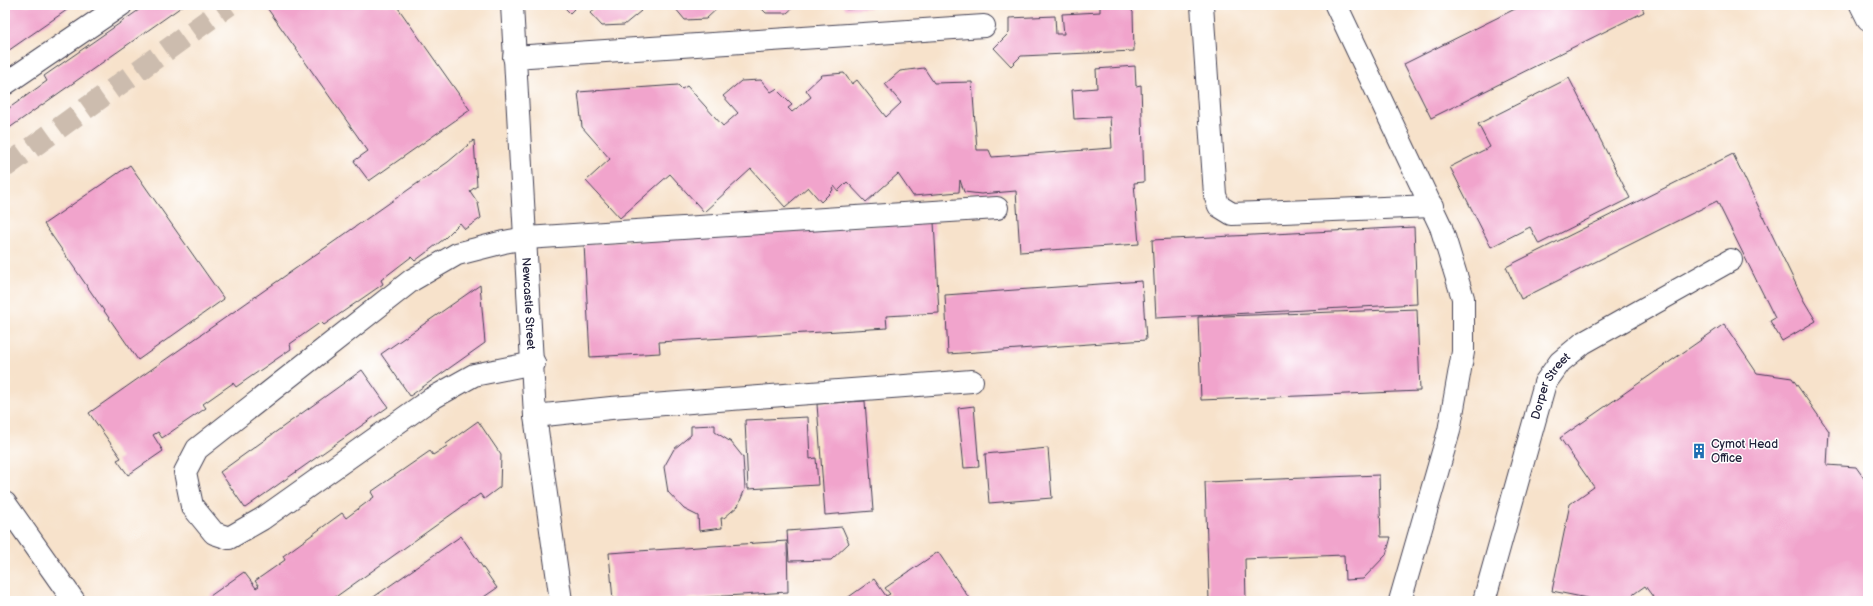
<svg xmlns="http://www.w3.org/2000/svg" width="1873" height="606" viewBox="0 0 1873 606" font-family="'Balsamiq Sans',sans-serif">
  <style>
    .building { fill: #f1a4cc }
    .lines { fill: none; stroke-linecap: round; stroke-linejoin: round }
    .minor-tunnel { stroke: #ccbcae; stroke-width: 22; stroke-dasharray: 22 11; stroke-linecap: butt }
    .minor-casing { stroke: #423f51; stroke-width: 24 }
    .major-casing { stroke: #423f51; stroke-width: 24 }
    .highway-casing { stroke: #423f51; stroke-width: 24 }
    .minor { stroke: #fff; stroke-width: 22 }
    .major { stroke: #fff; stroke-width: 22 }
    .highway { stroke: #fff; stroke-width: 22 }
    .labels { text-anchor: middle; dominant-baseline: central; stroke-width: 3; stroke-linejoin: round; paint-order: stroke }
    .street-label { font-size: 12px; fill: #22223b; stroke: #fff }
    .poi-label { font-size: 12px; fill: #22223b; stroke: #fff; text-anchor: start }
  </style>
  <rect width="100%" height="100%" fill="#fff"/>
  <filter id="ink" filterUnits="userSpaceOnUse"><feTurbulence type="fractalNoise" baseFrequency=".025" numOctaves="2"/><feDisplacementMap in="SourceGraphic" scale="8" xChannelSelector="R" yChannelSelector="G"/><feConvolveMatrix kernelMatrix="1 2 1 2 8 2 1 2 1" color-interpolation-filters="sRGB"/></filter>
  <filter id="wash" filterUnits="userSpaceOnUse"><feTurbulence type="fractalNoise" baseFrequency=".012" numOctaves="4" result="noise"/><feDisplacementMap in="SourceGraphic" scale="16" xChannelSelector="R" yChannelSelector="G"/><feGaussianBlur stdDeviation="0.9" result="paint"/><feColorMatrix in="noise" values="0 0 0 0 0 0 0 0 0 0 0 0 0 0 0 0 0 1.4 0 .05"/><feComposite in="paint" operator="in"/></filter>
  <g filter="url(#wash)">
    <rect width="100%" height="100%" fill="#f7e2cb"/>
    <g id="blocks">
      <path class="building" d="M 5,5 L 74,5 L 5,53 Z
        M 146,5 L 184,5 L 5,131 L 5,111 L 47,81 L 44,76 Z
        M 265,5 L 396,5 L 470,110 L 369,181 L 354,161 L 368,151 Z
        M 562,5 L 578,5 L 570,13 Z
        M 599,5 L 643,5 L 639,9 L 641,11 L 624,25 L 602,26 L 590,13 Z
        M 678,5 L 721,5 L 706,19 L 685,20 L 675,8 Z
        M 758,5 L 796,5 L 787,13 L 766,13 Z
        M 843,5 L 872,5 L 869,8 L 846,9 Z
        M 1100,5 L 1130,5 L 1131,10 L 1133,12 L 1134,51 L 1021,56 L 1011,66 L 994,48 L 1009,33 L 1009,18 L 1055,16 L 1056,34 L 1064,34 L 1062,14 L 1100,12 Z
        M 1523,5 L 1641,5 L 1644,12 L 1431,118 L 1404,64 Z
        M 1135,66 L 1136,86 L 1141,85 L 1144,182 L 1134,183 L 1139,244 L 1020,252 L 1016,191 L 981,194 L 964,192 L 960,180 L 959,192 L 913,196 L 898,174 L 866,202 L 847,182 L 838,191 L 834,186 L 832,188 L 833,190 L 821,202 L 808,187 L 785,207 L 751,169 L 704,212 L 670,174 L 620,218 L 586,181 L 610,159 L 582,127 L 578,92 L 678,85 L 682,89 L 687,86 L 723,126 L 738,113 L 723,96 L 741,81 L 761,80 L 771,92 L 776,89 L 792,105 L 788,108 L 792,112 L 811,97 L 806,90 L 822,75 L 844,73 L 852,84 L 857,80 L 886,117 L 901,103 L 885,84 L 900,71 L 924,68 L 934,83 L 972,82 L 977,150 L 989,150 L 992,157 L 1112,148 L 1110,117 L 1074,119 L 1072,90 L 1097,88 L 1096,69 Z
        M 1569,78 L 1630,198 L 1539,244 L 1530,227 L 1491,247 L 1450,167 L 1490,147 L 1478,124 Z
        M 474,140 L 477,186 L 470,191 L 478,203 L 481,218 L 465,229 L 460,223 L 444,239 L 415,261 L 411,257 L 381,280 L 383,284 L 324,325 L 321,322 L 290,344 L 291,349 L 236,387 L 233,383 L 203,404 L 206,408 L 162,438 L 158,432 L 153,435 L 163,451 L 128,475 L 117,460 L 121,458 L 89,413 L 448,162 Z
        M 1733,154 L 1804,301 L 1816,321 L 1782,341 L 1770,321 L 1775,318 L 1717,201 L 1521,299 L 1506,267 Z
        M 130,165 L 224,299 L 138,360 L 44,224 Z
        M 934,222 L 939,313 L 886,316 L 887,328 L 659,342 L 660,353 L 590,357 L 584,244 Z
        M 1414,227 L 1417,304 L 1156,318 L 1152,240 Z
        M 1142,281 L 1146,340 L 948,354 L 945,295 Z
        M 480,285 L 485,343 L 410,396 L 381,354 Z
        M 1417,309 L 1420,391 L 1201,400 L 1198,317 Z
        M 1724,324 L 1757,373 L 1792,378 L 1829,431 L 1827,465 L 1856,467 L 1868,484 L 1868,601 L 1656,601 L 1645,586 L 1624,601 L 1602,601 L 1552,591 L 1570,504 L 1594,487 L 1560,438 Z
        M 362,370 L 388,407 L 245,508 L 220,472 Z
        M 865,401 L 873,511 L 825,515 L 817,404 Z
        M 974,406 L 979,467 L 964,468 L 958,408 Z
        M 808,417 L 810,459 L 816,458 L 818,485 L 748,489 L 745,420 Z
        M 478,421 L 501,455 L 500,487 L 484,499 L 480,494 L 330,601 L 214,601 L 210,596 L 244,572 L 256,588 L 259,586 L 255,581 L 285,560 L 283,556 L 342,513 L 346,518 L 374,497 L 371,492 L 430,451 L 433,455 L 447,446 L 446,444 Z
        M 715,425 L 715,432 L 731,442 L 743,457 L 745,489 L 738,506 L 724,518 L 721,518 L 722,528 L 699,531 L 698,516 L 684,509 L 668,492 L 664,467 L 674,449 L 691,435 L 691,426 Z
        M 1048,448 L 1052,498 L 989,503 L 985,454 Z
        M 1379,475 L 1381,537 L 1391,537 L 1386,555 L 1363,579 L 1345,580 L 1344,555 L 1245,559 L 1246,601 L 1209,601 L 1205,482 Z
        M 842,527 L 849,543 L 831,560 L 789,561 L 787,531 Z
        M 461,536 L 497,588 L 478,601 L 368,601 Z
        M 787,541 L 788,592 L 648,601 L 613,601 L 609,553 Z
        M 938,552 L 971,601 L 843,601 L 874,579 L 886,596 L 890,594 L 885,588 Z"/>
    </g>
  </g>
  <g filter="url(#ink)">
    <use href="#blocks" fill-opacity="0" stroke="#423f51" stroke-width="1"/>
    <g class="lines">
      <path class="minor-tunnel" d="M 5,167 L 229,5"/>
      <defs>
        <g id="minor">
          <path id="s1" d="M 512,5 L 535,416 L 561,601"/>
          <path d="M 1202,5 L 1215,195 L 1219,206 L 1232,214 L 1432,206"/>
          <path d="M 1336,5 L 1441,227 L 1463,298 L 1463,352 L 1449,431 L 1400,601"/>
          <path d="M 514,57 L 984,26"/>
          <path d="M 5,84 L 121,5"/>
          <path d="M 534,363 L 474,375 L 431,399 L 262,519 L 229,538 L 214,533 L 192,506 L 185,472 L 197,449 L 412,280 L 457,254 L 504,242 L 526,238 L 997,208"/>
          <path d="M 535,416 L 611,408 L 972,381"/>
          <path id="s2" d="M 1484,601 L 1545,383 L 1560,362 L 1583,343 L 1731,260"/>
        </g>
        <path id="major" d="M 5,503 L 74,601"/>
        <path id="highway" d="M 1861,5 L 1868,19"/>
      </defs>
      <use href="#minor" class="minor-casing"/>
      <use href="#major" class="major-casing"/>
      <use href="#highway" class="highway-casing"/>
      <use href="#minor" class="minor"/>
      <use href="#major" class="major"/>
      <use href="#highway" class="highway"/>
    </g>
  </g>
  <defs>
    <symbol id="building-bare" viewBox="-9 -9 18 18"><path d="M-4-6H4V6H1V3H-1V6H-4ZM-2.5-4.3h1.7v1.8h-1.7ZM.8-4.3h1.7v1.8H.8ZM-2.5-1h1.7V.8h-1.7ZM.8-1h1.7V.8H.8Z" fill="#1f6fb2" stroke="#fff" stroke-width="2.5" paint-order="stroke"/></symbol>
  </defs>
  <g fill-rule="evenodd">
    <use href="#building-bare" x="1688" y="440" width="22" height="22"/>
  </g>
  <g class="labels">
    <g class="street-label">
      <text stroke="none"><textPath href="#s1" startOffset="299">Newcastle Street</textPath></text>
      <text stroke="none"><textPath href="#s2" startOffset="226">Dorper Street</textPath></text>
    </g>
    <g class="poi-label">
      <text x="1711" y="444">Cymot Head<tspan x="1711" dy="14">Office</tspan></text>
    </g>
  </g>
  <rect width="1873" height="606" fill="none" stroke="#fff" stroke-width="20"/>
</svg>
